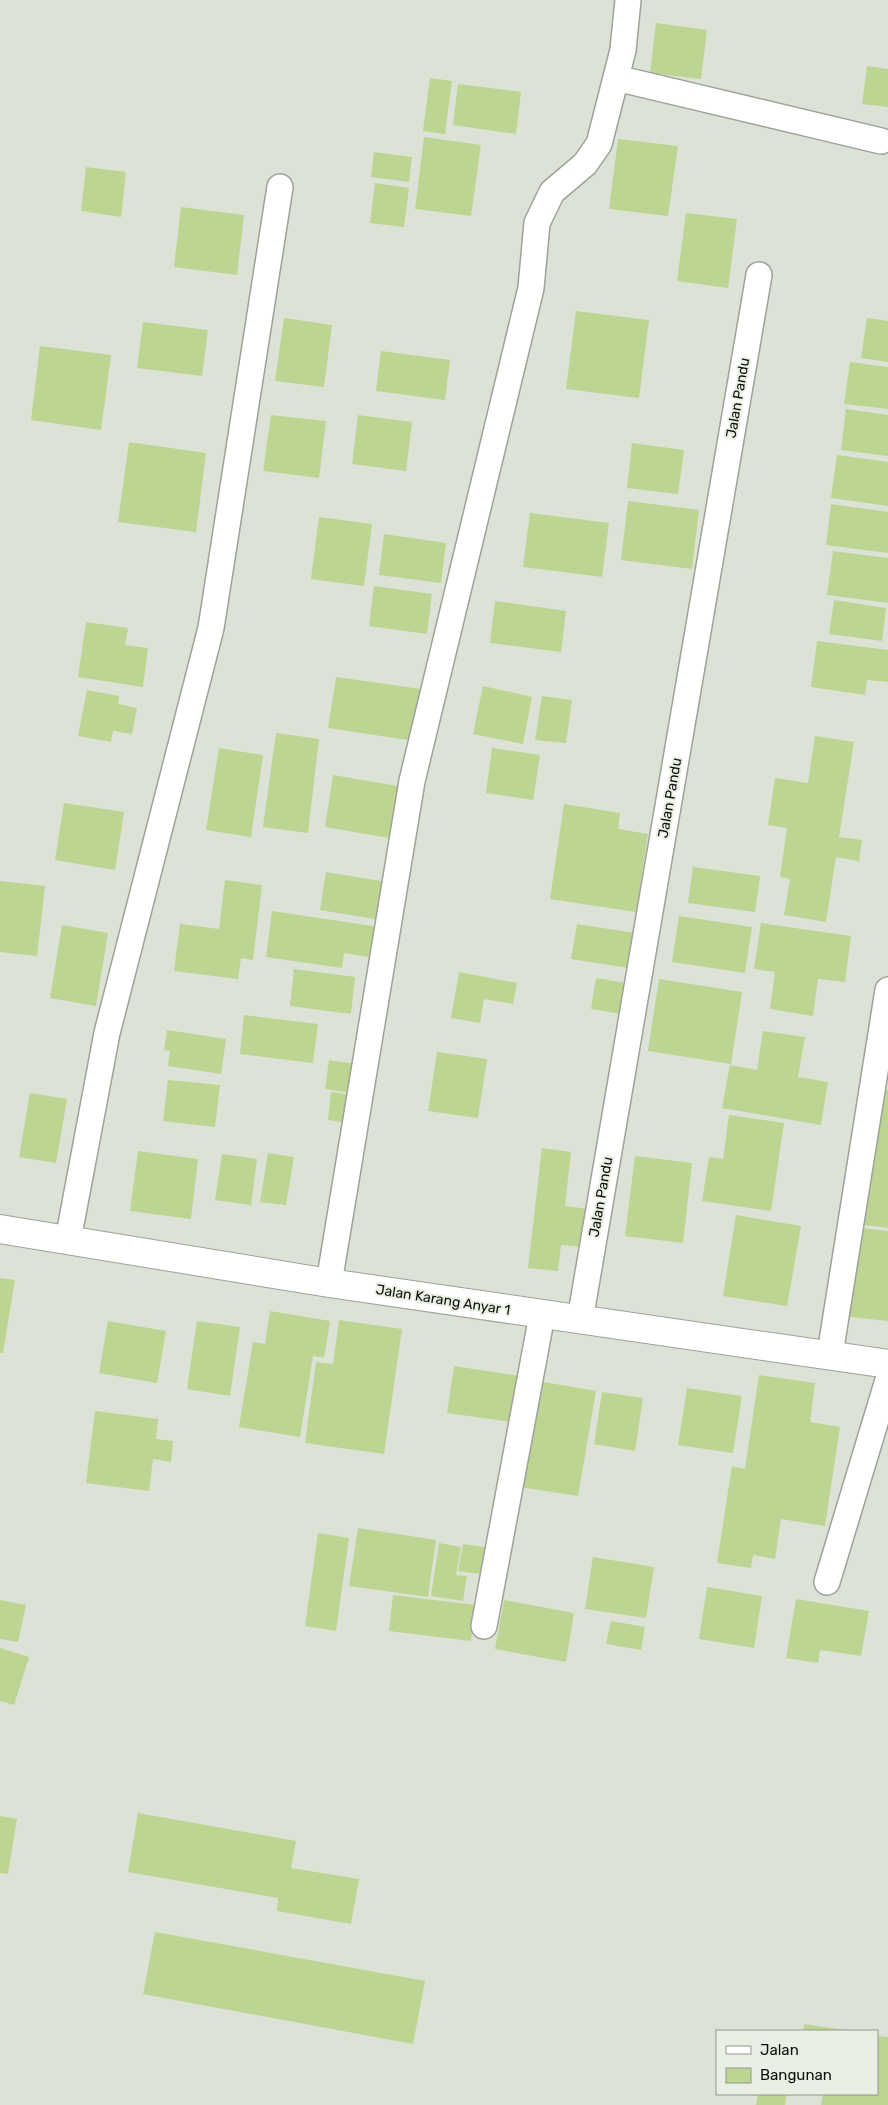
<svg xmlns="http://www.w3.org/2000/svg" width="888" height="2105" viewBox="0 0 888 2105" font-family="Rubik,sans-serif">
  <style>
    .building { fill: #bcd592 }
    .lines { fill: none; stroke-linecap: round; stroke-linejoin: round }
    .street-casing { stroke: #9ea297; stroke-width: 28 }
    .primary-casing { stroke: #9ea297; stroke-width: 30 }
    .street { stroke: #fff; stroke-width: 25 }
    .primary { stroke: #fff; stroke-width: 28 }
    .labels { text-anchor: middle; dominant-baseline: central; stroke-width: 4; stroke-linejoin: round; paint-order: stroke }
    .street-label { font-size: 14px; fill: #0f100c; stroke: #eaefe3 }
  </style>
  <rect width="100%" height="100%" fill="#dde2d6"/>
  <path class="building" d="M 656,23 L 707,30 L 701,79 L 650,73 Z
    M 867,66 L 888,69 L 888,107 L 862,104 Z
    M 430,78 L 452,81 L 445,134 L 423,131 Z
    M 458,84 L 521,92 L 516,134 L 453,125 Z
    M 424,137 L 481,145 L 471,216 L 415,209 Z
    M 618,139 L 678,146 L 668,216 L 609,209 Z
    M 374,152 L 412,157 L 409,182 L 371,177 Z
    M 86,167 L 126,172 L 121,217 L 81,211 Z
    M 375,183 L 409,188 L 404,227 L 370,223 Z
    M 181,207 L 244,215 L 237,275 L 174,267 Z
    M 686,213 L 737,219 L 728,288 L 677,281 Z
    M 576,311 L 649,320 L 639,398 L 566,389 Z
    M 284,318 L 332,325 L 324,387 L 275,381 Z
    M 867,318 L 888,321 L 888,362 L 861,358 Z
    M 143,322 L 208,330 L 202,376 L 137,368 Z
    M 40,346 L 111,355 L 101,430 L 31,420 Z
    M 381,351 L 450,360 L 445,400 L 376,391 Z
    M 850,362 L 888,367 L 888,409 L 844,404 Z
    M 846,409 L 888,415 L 888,456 L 841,450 Z
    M 271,415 L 326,421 L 319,478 L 263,471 Z
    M 358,415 L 412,422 L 406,471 L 352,464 Z
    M 129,442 L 206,453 L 196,532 L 118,522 Z
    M 632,443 L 684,450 L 678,494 L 627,488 Z
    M 837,455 L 888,462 L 888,506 L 831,498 Z
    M 628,501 L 699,510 L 692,569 L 621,560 Z
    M 831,504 L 888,512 L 888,553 L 826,545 Z
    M 530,513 L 609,523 L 602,577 L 523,567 Z
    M 319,517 L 372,524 L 364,586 L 311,579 Z
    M 384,534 L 446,543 L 441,583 L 379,575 Z
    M 833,551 L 888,558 L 888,603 L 827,595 Z
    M 374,586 L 432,594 L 427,634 L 369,626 Z
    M 834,600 L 886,608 L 882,641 L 829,634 Z
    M 495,601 L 566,611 L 561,652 L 490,643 Z
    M 86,622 L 128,628 L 125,645 L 148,648 L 143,687 L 78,677 Z
    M 817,641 L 888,650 L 888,682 L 867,680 L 865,695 L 811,687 Z
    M 336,677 L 421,689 L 414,741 L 328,728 Z
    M 483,686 L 532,697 L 523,744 L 473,734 Z
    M 87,690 L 119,696 L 118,704 L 137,708 L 132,734 L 113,731 L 111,742 L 78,736 Z
    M 542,696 L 572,700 L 566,743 L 535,740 Z
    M 276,733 L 319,739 L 308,833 L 263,827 Z
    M 815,736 L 854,742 L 839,837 L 862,840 L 859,861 L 836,857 L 826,922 L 784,915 L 790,879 L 780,877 L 787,828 L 768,825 L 775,778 L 808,783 Z
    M 219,748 L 263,755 L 251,837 L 206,830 Z
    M 492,748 L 540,755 L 533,800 L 486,793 Z
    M 333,775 L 403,787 L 395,839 L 325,827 Z
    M 64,803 L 124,812 L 115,870 L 55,860 Z
    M 564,804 L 620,813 L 618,829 L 648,834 L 636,912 L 550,899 Z
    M 693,867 L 760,876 L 755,912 L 688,903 Z
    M 326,872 L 393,883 L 387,921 L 320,910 Z
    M 225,880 L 262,885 L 253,960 L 241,958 L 238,979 L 174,971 L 180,924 L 219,929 Z
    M 0,881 L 45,886 L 37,956 L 0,952 Z
    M 272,911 L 386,928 L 381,959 L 344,953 L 342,968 L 266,957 Z
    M 679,916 L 752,927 L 745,973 L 672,962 Z
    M 761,923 L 851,936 L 845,982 L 818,979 L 813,1016 L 770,1009 L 775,972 L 754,969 Z
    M 577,924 L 641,934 L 635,969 L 571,959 Z
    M 62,925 L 108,933 L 96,1006 L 50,998 Z
    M 294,969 L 355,977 L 351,1014 L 290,1006 Z
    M 459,972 L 517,983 L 513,1004 L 484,999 L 480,1023 L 451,1018 Z
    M 596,978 L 632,984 L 627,1015 L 591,1009 Z
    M 659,979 L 742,992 L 731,1064 L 648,1051 Z
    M 244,1015 L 318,1024 L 313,1063 L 240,1054 Z
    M 167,1030 L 226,1039 L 221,1074 L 168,1066 L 170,1051 L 164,1050 Z
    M 763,1031 L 805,1037 L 798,1077 L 828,1082 L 821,1125 L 722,1108 L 730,1065 L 757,1070 Z
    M 437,1052 L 487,1059 L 478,1118 L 428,1111 Z
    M 329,1060 L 362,1065 L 358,1094 L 325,1089 Z
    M 168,1080 L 220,1085 L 215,1127 L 163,1121 Z
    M 883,1089 L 888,1090 L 888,1228 L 864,1225 Z
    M 331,1092 L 358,1096 L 355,1124 L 328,1120 Z
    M 30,1093 L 67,1099 L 56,1163 L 19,1157 Z
    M 729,1115 L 784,1123 L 771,1211 L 702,1201 L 709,1157 L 723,1159 Z
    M 542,1148 L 571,1152 L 565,1206 L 589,1209 L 585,1247 L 561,1245 L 558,1271 L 528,1268 Z
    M 138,1151 L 198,1159 L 191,1219 L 130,1211 Z
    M 268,1153 L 294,1157 L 286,1205 L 260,1202 Z
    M 222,1154 L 257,1159 L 251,1205 L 215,1200 Z
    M 635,1156 L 692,1163 L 683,1243 L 625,1236 Z
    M 736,1215 L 801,1226 L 787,1306 L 723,1296 Z
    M 853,1227 L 888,1231 L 888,1321 L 843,1316 Z
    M 0,1278 L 15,1280 L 3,1353 L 0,1353 Z
    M 270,1311 L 330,1321 L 324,1358 L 313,1356 L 300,1437 L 239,1427 L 253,1342 L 265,1344 Z
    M 339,1320 L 402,1329 L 384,1454 L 305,1443 L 316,1362 L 333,1364 Z
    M 108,1321 L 166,1331 L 157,1383 L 99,1373 Z
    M 197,1321 L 240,1327 L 230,1396 L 187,1389 Z
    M 454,1366 L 519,1376 L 512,1422 L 447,1413 Z
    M 759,1375 L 815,1383 L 810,1422 L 840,1427 L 825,1526 L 781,1519 L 775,1559 L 753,1555 L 751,1568 L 717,1563 L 732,1466 L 745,1469 Z
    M 538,1381 L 596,1391 L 578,1496 L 520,1487 Z
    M 687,1388 L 742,1396 L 733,1453 L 678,1445 Z
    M 602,1392 L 643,1398 L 635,1451 L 594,1444 Z
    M 95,1411 L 158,1419 L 156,1439 L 173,1441 L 171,1462 L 153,1459 L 149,1491 L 86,1483 Z
    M 358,1528 L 436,1540 L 428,1597 L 349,1586 Z
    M 318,1533 L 349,1538 L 336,1631 L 305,1626 Z
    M 439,1543 L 461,1547 L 456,1575 L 467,1576 L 463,1601 L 431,1596 Z
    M 463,1544 L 491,1548 L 487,1575 L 458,1571 Z
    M 593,1557 L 654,1567 L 646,1618 L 585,1609 Z
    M 707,1587 L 762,1596 L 754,1648 L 699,1639 Z
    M 393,1595 L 475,1605 L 471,1641 L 389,1631 Z
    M 796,1599 L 869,1611 L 861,1656 L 820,1650 L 818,1663 L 786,1658 Z
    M 0,1600 L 26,1605 L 18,1642 L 0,1639 Z
    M 504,1600 L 574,1613 L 566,1662 L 495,1649 Z
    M 611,1621 L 645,1627 L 641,1650 L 606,1644 Z
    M 0,1648 L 29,1657 L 14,1705 L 0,1701 Z
    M 138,1813 L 296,1841 L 291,1868 L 359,1879 L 351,1924 L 277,1911 L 278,1898 L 128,1872 Z
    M 0,1816 L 17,1819 L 8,1874 L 0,1873 Z
    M 155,1932 L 425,1981 L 413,2044 L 143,1994 Z
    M 804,2024 L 844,2030 L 844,2031 L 803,2031 Z
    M 877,2036 L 888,2037 L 888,2105 L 821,2105 L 823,2094 L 877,2094 Z
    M 758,2094 L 787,2094 L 785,2105 L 756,2105 Z"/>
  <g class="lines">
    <defs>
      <path id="street" d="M 616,78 L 881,141
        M 68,1240 L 107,1033 L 211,628 L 280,187
        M 329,1283 L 412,781 L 531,288 L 537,223 L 552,192 L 585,164 L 599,144 L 623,50 L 628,0
        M 580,1320 L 759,275
        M 830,1354 L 888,990
        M 827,1582 L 888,1380
        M 484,1626 L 542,1315"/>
      <path id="primary" d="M 0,1229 L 329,1283 L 888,1364"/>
    </defs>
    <use href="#street" class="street-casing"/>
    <use href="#primary" class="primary-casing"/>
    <use href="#street" class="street"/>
    <use href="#primary" class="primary"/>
  </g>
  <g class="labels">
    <g class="street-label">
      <text transform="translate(738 398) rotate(-80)">Jalan Pandu</text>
      <text transform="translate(670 798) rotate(-80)">Jalan Pandu</text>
      <text transform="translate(601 1197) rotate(-80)">Jalan Pandu</text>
      <text transform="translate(443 1300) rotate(9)">Jalan Karang Anyar 1</text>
    </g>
  </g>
  <rect x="716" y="2030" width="162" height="65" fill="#eaefe3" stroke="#92968d"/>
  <rect x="726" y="2046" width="25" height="8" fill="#ffffff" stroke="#92968d"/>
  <text x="760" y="2055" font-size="15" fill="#0f100c">Jalan</text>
  <rect x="726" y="2068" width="25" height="15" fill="#bcd592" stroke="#92968d"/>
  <text x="760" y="2080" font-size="15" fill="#0f100c">Bangunan</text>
</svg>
